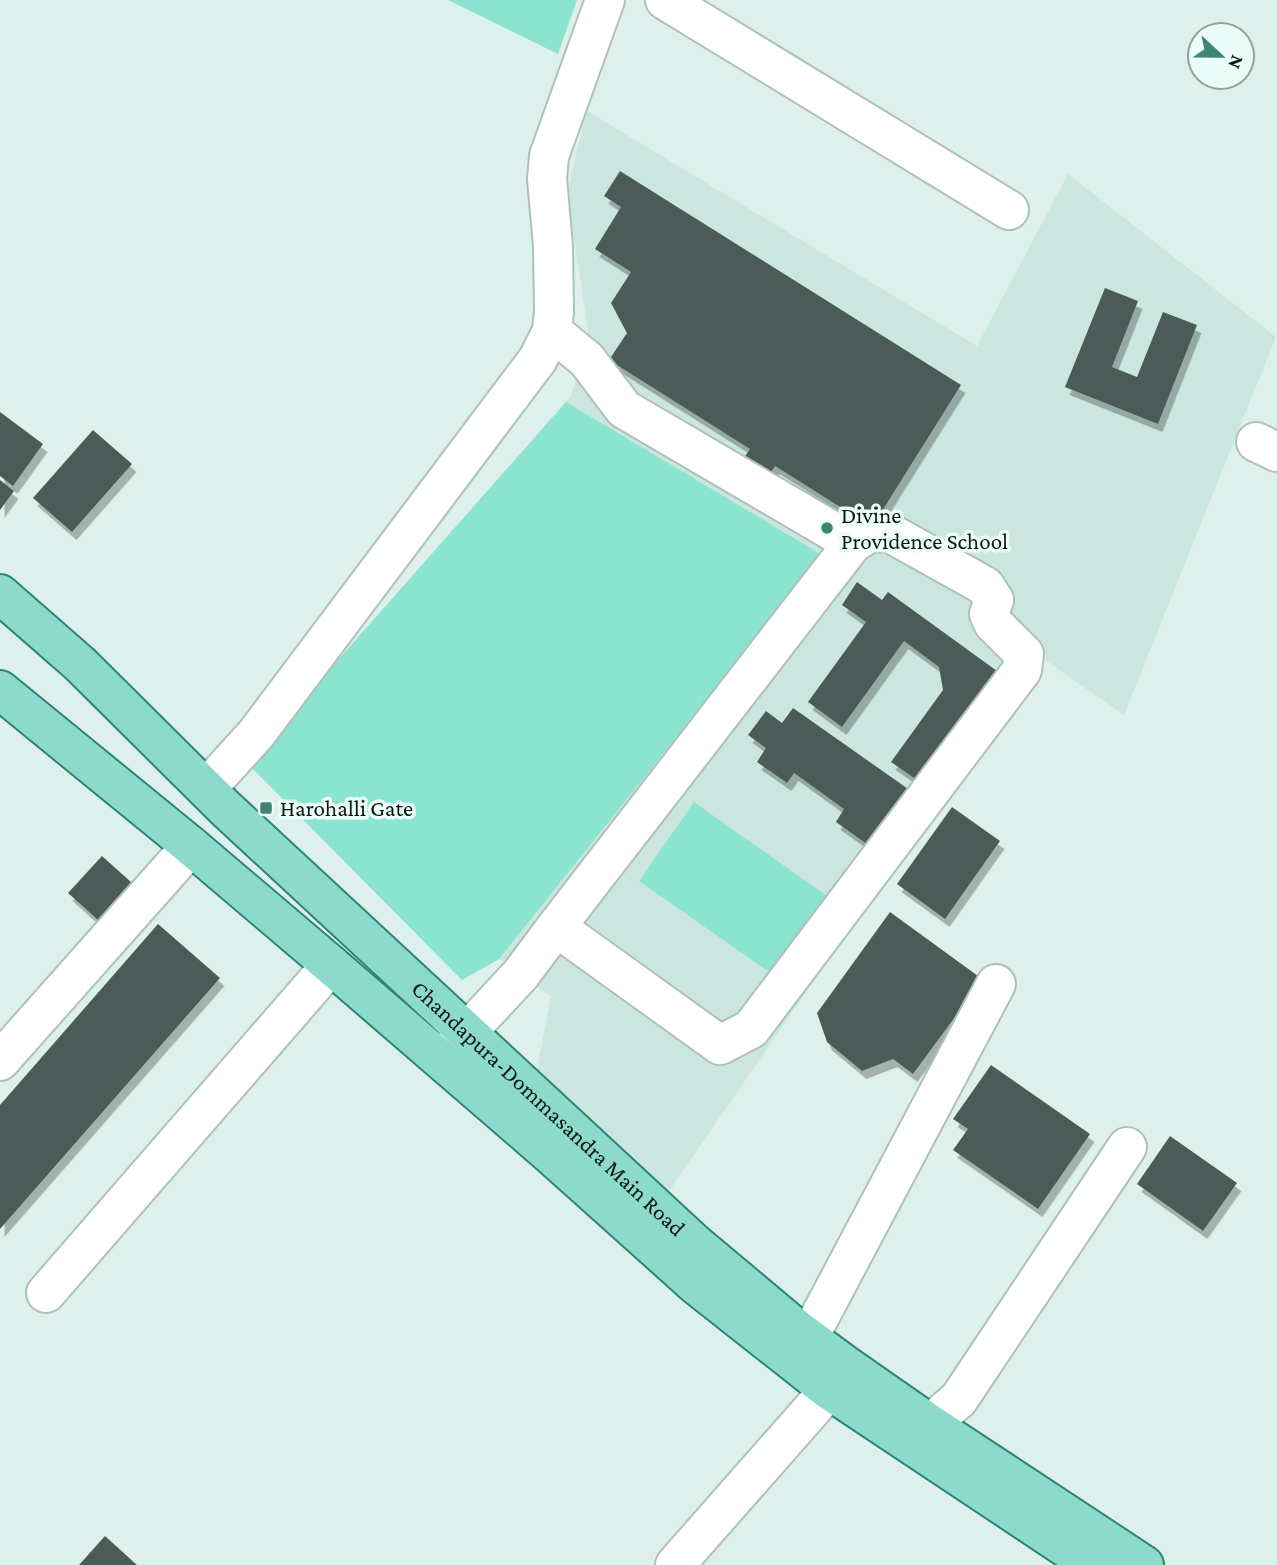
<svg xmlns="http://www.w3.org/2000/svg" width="1277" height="1565" viewBox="0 0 1277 1565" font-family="'Crimson Pro',serif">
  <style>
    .built { fill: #cbe6df }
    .green { fill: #8be4d0 }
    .building { fill: #4c5c58; filter: url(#shadow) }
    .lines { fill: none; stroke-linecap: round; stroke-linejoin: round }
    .minor-casing { stroke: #afc0bc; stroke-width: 42 }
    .major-casing { stroke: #2e8574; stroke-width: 42 }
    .minor { stroke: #fff; stroke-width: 38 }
    .major { stroke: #8bdacb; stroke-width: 38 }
    .poi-dot { fill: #418375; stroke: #ebfdf8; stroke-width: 2.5 }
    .labels { text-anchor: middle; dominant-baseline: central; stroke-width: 7; stroke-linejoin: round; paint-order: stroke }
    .poi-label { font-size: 23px; fill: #0f1513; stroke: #ebfdf8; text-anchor: start }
    .street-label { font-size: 23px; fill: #0f1513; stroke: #ebfdf8 }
  </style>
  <defs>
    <filter id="shadow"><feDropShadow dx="4.5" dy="8" stdDeviation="0" flood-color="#0004"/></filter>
  </defs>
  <rect width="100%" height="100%" fill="#def0eb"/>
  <path class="built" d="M 587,111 L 977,346 L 1068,174 L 1276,337 L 1124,715 L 1038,655 L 669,1191 L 536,1074 L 551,997 L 499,959 L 462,980 L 247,763 L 571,396 L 589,337 L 567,193 Z"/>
  <path class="green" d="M 448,0 L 577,0 L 558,54 Z
    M 566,402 L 822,555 L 499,959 L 462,980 L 247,763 Z
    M 694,802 L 834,901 L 779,979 L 639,881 Z"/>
  <path class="building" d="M 620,171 L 961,385 L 872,527 L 775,466 L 764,483 L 738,467 L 750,449 L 609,360 L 627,333 L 611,303 L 631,272 L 595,249 L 621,207 L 604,196 Z
    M 1105,288 L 1138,301 L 1112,367 L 1137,377 L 1163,312 L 1197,325 L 1158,424 L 1065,387 Z
    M 0,412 L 43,444 L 13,486 L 0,476 Z
    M 93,430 L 132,464 L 72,532 L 33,498 Z
    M 0,480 L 14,491 L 0,510 Z
    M 857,582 L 882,600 L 888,592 L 1008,679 L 930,789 L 891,762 L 943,690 L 939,667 L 904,641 L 842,727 L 808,702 L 866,622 L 842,605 Z
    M 793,708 L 911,791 L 871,847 L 836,822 L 844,809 L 794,773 L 787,783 L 757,762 L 766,748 L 748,735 L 766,711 L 782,723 Z
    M 952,807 L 1000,841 L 945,919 L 897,884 Z
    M 102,856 L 141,891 L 108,929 L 68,893 Z
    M 890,912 L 989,984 L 962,1022 L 955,1017 L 913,1074 L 893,1059 L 862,1071 L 827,1042 L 817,1013 Z
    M 158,924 L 220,978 L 0,1229 L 0,1105 Z
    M 991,1065 L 1090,1134 L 1038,1209 L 953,1150 L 968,1129 L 953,1119 Z
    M 1170,1136 L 1237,1183 L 1203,1231 L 1137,1184 Z
    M 105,1536 L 137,1565 L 79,1565 Z"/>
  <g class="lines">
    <defs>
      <path id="minor" d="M 665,0 L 1009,210
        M 552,331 L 587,360 L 624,409 L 853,543
        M 1256,442 L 1277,452
        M 206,789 L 256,734 L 538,359 L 552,331 L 554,312 L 553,246 L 547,179 L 549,156 L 605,0
        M 445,1056 L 521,974 L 556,927 L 853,543 L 871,532 L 890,533 L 985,586 L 994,600 L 989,614 L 993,623 L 1024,654 L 1022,670 L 751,1029 L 720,1045 L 556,927
        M 0,1061 L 191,846
        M 46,1293 L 331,965
        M 809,1337 L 996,984
        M 930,1424 L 959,1399 L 1127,1147
        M 675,1565 L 829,1390"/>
      <g id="major">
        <path id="s1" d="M 0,594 L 80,664 L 225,808 L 692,1241 L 798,1330 L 844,1364 L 930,1424 L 1144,1565"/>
        <path d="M 0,690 L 191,846 L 331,965 L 551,1155 L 696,1285 L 829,1390 L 1092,1565"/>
      </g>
    </defs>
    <use href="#minor" class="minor-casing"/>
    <use href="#major" class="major-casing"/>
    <use href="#minor" class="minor"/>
    <use href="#major" class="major"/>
  </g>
  <g class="poi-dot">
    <circle cx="827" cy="528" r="7"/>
    <rect x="259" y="801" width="14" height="14" rx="3.5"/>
  </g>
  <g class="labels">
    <g class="poi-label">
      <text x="841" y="515">Divine<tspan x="841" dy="26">Providence School</tspan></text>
      <text x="280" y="808">Harohalli Gate</text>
    </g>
    <g class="street-label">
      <text stroke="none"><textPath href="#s1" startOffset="752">Chandapura-Dommasandra Main Road</textPath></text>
    </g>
  </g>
  <g transform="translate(1221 56) rotate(112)"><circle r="33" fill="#ebfdf8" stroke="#93a09c" stroke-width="2"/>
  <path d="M0-5L12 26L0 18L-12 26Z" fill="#418375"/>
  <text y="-10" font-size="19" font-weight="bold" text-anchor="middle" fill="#0f1513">N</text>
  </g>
</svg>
